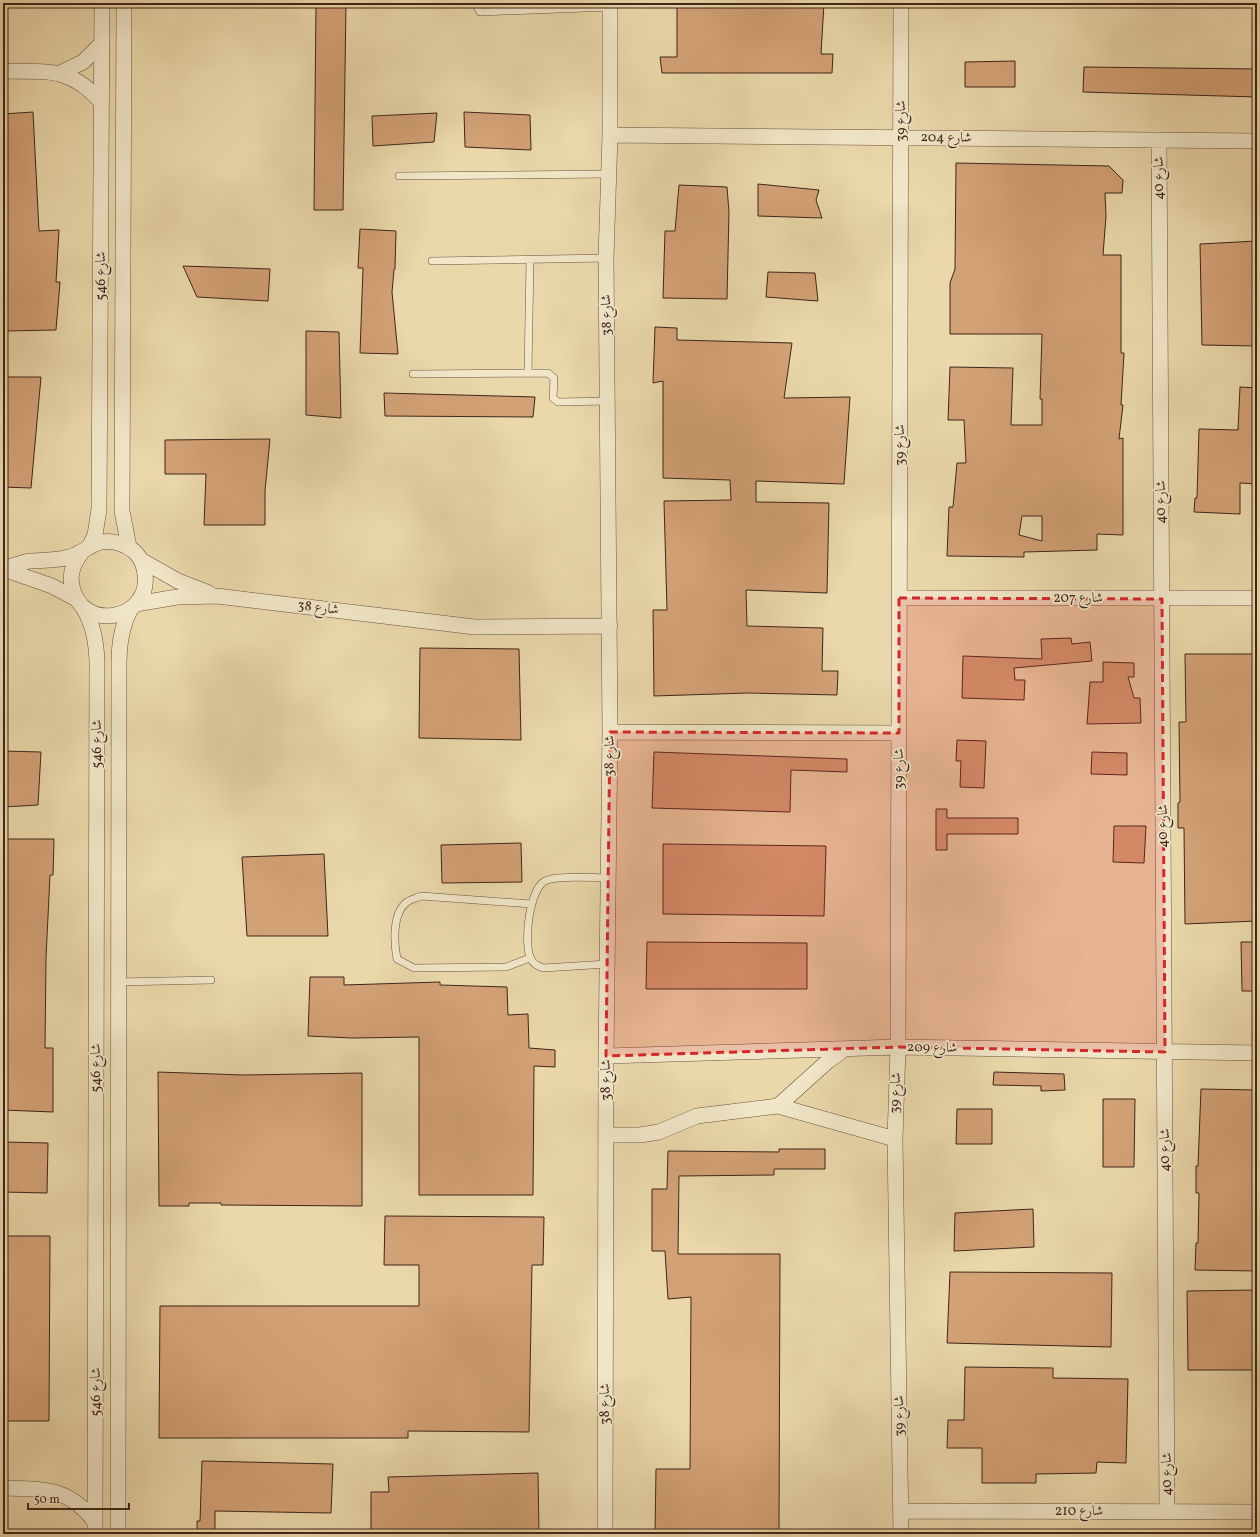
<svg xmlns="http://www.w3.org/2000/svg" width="1260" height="1537" viewBox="0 0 1260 1537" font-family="Vollkorn,Amiri,serif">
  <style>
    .building { fill: #d3a176; stroke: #3f251b; fill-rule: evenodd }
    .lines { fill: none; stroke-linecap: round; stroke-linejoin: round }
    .lane-casing { stroke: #6a523f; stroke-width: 8 }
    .street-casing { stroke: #6a523f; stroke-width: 16 }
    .lane { stroke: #f1e6c8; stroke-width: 7 }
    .street { stroke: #f1e6c8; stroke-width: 15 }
    .marked { fill: #d62828; fill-opacity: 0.2; stroke: #d62828; stroke-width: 3; stroke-dasharray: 8 5; stroke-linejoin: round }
    .labels { text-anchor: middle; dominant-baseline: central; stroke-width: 3.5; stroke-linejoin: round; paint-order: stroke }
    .street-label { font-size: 14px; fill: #3f251b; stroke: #f1e6c8 }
  </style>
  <rect width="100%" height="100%" fill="#ead8aa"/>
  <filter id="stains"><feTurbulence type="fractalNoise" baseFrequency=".005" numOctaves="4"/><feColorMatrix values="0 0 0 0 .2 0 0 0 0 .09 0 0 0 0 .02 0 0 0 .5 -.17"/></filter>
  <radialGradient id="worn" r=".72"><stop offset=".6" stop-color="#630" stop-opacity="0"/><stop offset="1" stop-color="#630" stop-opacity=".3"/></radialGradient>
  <path class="building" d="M 316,3 L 346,3 L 343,210 L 314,210 Z
    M 677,3 L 824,3 L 821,54 L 833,54 L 832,73 L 662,73 L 660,57 L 677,57 Z
    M 1015,61 L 1015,87 L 965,87 L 965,62 Z
    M 1084,67 L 1257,69 L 1257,97 L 1083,92 Z
    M 33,112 L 39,231 L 59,230 L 56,282 L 60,282 L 56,330 L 3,331 L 3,114 Z
    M 464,112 L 530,115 L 531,150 L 465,147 Z
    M 437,113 L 434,142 L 373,146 L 372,116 Z
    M 956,163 L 1109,166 L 1123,180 L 1122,193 L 1105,193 L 1106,216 L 1103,255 L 1121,255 L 1121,353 L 1124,353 L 1121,405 L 1123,405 L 1119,439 L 1123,438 L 1123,535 L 1097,534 L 1097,550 L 1024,552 L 1024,557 L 947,556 L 949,507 L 953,507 L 957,463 L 966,463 L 964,420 L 948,420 L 950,367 L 1013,368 L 1011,425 L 1042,425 L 1042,399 L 1040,399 L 1042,334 L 950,334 L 950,283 L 955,269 ZM 1022,516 L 1042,516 L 1042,541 L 1019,535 Z
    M 758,184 L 819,190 L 816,200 L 822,218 L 758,216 Z
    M 679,185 L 727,187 L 729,212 L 727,299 L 663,298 L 665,231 L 675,231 Z
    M 360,229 L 396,231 L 395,269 L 394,269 L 392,292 L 398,354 L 360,353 L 363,268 L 358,268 Z
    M 1257,241 L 1257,346 L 1202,345 L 1200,244 Z
    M 183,266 L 270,269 L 268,301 L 197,297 Z
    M 768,272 L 815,273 L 818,301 L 766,297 Z
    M 655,327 L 677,328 L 677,340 L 792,343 L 784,398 L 850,397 L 844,484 L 756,481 L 756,502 L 829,503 L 827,593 L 746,590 L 747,626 L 823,628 L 822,671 L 838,671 L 837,695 L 748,693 L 654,696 L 653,610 L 667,610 L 664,501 L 731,500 L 730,480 L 663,478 L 663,381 L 653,383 Z
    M 306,331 L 339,332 L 341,418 L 306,415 Z
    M 3,377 L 41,377 L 31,488 L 3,487 Z
    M 1240,387 L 1257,388 L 1257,484 L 1240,483 L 1240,514 L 1194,512 L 1195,498 L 1197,498 L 1199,429 L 1238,430 Z
    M 384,393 L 535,397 L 533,417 L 385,416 Z
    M 270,439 L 265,491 L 265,525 L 204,525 L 206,474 L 165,474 L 165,440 Z
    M 1071,638 L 1072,644 L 1090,642 L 1092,661 L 1014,668 L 1015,680 L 1025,680 L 1024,700 L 962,698 L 963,656 L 1042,659 L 1041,639 Z
    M 420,648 L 519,649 L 521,740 L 419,738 Z
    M 1185,654 L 1256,654 L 1257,921 L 1185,924 L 1184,828 L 1178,828 L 1178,803 L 1180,802 L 1179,722 L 1186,722 Z
    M 1103,662 L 1134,663 L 1134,677 L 1128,677 L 1134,698 L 1140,698 L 1141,723 L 1087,724 L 1090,682 L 1103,682 Z
    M 957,740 L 986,741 L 984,788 L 960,787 L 961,761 L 956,761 Z
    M 3,751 L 41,752 L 38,805 L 3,807 Z
    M 654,752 L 847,759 L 847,772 L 791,770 L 790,812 L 652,808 Z
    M 1092,752 L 1127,753 L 1127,775 L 1091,774 Z
    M 936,809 L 947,809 L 947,818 L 1018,818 L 1018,834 L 947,834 L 947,850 L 936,850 Z
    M 1114,826 L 1146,826 L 1144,863 L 1113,862 Z
    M 3,839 L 54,839 L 53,875 L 50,875 L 46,958 L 45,1048 L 53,1048 L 53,1112 L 3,1110 Z
    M 521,843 L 522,882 L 442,883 L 441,845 Z
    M 663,844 L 826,846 L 824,916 L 663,914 Z
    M 324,854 L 328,936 L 247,936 L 242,857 Z
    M 647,942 L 807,943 L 807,989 L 646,989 Z
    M 1241,942 L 1257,942 L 1257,991 L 1242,991 Z
    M 310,977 L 344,977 L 344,985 L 440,982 L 440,985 L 507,987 L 508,1015 L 528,1014 L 529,1048 L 555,1050 L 555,1067 L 534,1066 L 533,1195 L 419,1195 L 419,1037 L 352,1038 L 308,1036 Z
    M 158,1072 L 244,1075 L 362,1073 L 362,1206 L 221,1205 L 221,1203 L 189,1203 L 189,1206 L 159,1206 Z
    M 994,1072 L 1064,1074 L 1065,1090 L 1041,1091 L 1041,1086 L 993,1085 Z
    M 1201,1089 L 1257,1090 L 1257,1271 L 1195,1270 L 1196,1243 L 1198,1243 L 1199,1193 L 1196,1193 L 1196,1166 L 1198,1166 Z
    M 1103,1099 L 1135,1099 L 1134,1167 L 1103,1167 Z
    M 957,1109 L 992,1109 L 992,1144 L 956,1144 Z
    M 3,1142 L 48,1143 L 47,1193 L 3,1192 Z
    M 779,1149 L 825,1149 L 825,1169 L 774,1169 L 774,1175 L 679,1176 L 678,1254 L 780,1254 L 779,1534 L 655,1534 L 656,1469 L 690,1469 L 691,1297 L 668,1299 L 665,1251 L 652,1251 L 652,1189 L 667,1189 L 668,1151 L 779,1152 Z
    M 1033,1209 L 1034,1247 L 954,1251 L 955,1213 Z
    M 385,1216 L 544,1217 L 543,1265 L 532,1265 L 529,1432 L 408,1431 L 408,1438 L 159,1438 L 160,1306 L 419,1306 L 419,1265 L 384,1265 Z
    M 3,1236 L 50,1236 L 49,1421 L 3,1421 Z
    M 950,1272 L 1112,1273 L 1111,1347 L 947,1343 Z
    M 1257,1290 L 1257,1370 L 1188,1370 L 1187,1291 Z
    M 965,1367 L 1053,1368 L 1053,1378 L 1128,1379 L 1126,1463 L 1097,1462 L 1096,1473 L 1036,1474 L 1036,1483 L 982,1483 L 982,1448 L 947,1448 L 948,1420 L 964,1420 Z
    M 202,1461 L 333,1464 L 331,1513 L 215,1511 L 215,1534 L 197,1534 L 197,1521 L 200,1521 Z
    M 538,1473 L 539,1534 L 371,1534 L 371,1492 L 389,1492 L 388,1477 Z"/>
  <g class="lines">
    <defs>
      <path id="lane" d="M 475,3 L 480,12 L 610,7
        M 399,176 L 609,174
        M 432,261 L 606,258
        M 528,373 L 530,260
        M 413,374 L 548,373 L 554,378 L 553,398 L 558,402 L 608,401
        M 530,958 L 506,967 L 414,968 L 397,959 C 394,943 392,913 407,902 C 411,899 417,898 421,896 L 531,904
        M 608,964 L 543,968 C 538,966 533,964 531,959 C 523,945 529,886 547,880 C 561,875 592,878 608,878
        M 118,982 L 211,980"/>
      <path id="street" d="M 124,3 L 122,511 L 129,547
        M 901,3 L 898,1047 L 895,1139 L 901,1534
        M 3,71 C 46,72 70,66 101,102
        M 60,73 L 83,62 L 102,43
        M 610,135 L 1257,141
        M 1159,140 L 1167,1512
        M 89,547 L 95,535 L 99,509 L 102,3
        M 141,560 L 178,581 L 209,593
        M 3,569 C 12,566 20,563 29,561 C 43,560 56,561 69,557 C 81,554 89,545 101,542 C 113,540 126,544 135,552 C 141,558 144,566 145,574 C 151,621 81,633 72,586 C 69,573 74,562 82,552
        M 3,569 L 52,586 L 78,600
        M 899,598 L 1257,598
        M 136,604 L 177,597 L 217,596 L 475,627 L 610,626
        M 82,606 C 93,623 96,640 97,661 L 95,1534
        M 610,732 L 899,733
        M 606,1056 L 898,1047 L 1257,1053
        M 778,1106 L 828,1061 L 845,1049
        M 606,1135 L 640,1135 L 659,1132 L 697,1116 L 778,1106 L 895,1139
        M 3,1488 C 43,1489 69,1487 95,1522
        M 902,1511 L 1257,1512
        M 118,1534 L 119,662 C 119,643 122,625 131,608
        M 605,1534 L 606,1056 L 610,732 L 606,258 L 610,135 L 610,3"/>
    </defs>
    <use href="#lane" class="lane-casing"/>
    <use href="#street" class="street-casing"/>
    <use href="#lane" class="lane"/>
    <use href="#street" class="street"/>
  </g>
  <path class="marked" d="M 899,598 L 1162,599 L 1165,1052 L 898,1047 L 606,1056 L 610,732 L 899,733 Z"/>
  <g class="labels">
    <g class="street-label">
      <text transform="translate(901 121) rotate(-90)">شارع 39</text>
      <text transform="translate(946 138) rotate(1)">شارع 204</text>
      <text transform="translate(1159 178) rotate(-90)">شارع 40</text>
      <text transform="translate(101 276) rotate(-90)">شارع 546</text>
      <text transform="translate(607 315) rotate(-91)">شارع 38</text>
      <text transform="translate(900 445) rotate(-90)">شارع 39</text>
      <text transform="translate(1161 502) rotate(-90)">شارع 40</text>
      <text x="1078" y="598">شارع 207</text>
      <text transform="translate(318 608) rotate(7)">شارع 38</text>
      <text transform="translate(97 744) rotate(-90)">شارع 546</text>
      <text transform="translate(610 756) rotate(-89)">شارع 38</text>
      <text transform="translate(899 769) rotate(-90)">شارع 39</text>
      <text transform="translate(1163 826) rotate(-90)">شارع 40</text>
      <text transform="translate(932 1048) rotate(1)">شارع 209</text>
      <text transform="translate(96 1068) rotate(-90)">شارع 546</text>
      <text transform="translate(606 1080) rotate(-90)">شارع 38</text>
      <text transform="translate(896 1093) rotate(-88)">شارع 39</text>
      <text transform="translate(1165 1150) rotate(-90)">شارع 40</text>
      <text transform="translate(96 1392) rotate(-90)">شارع 546</text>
      <text transform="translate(605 1404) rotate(-90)">شارع 38</text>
      <text transform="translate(900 1416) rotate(-91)">شارع 39</text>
      <text transform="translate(1167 1474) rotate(-90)">شارع 40</text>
      <text x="1079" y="1511">شارع 210</text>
    </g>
  </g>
  <rect width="1260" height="1537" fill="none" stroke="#ead8aa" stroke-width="16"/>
  <rect x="4" y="4" width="1252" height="1529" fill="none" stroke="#3f251b" stroke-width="2"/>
  <rect x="8" y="8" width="1244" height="1521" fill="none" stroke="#3f251b"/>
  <path d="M28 1503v6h101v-6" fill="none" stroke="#3f251b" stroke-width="2"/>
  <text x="34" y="1503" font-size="12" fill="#3f251b" stroke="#f1e6c8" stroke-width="3" paint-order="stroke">50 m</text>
  <rect width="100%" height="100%" filter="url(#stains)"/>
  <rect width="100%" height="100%" fill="url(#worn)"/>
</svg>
